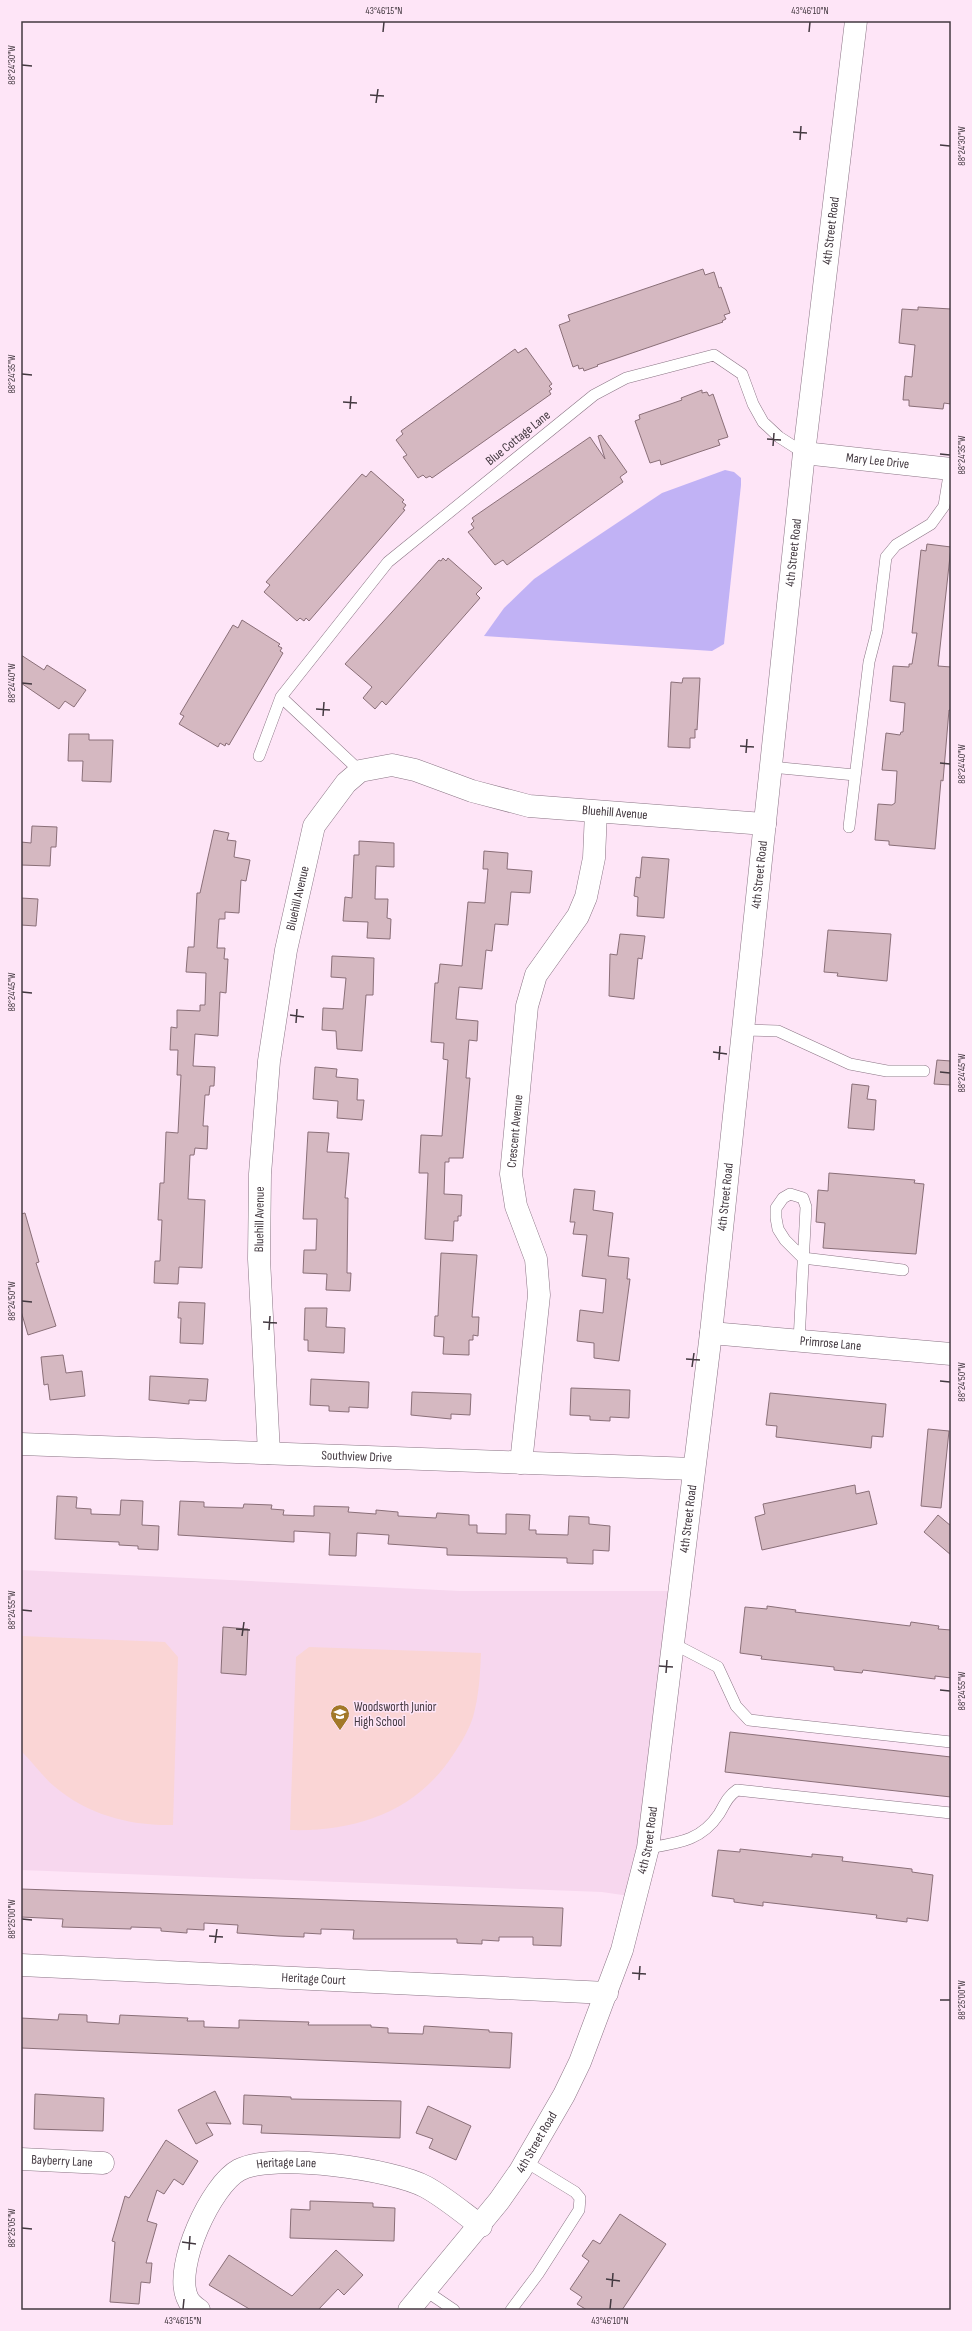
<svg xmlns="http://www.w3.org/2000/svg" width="972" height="2331" viewBox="0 0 972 2331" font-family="'Sofia Sans Condensed',sans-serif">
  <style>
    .built { fill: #f7d7ee }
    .park { fill: #fad5d5 }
    .water { fill: #c1b2f5 }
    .building { fill: #d5b8c1; stroke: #8a6f78 }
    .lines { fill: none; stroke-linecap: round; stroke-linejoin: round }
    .service-casing { stroke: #8a7484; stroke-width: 12 }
    .minor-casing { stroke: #8a7484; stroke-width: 23 }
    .tertiary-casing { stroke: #8a7484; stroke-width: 23 }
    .service { stroke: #fff; stroke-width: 11 }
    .minor { stroke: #fff; stroke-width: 22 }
    .tertiary { stroke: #fff; stroke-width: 22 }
    .ticks { fill: none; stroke: #433940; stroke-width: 1.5 }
    .labels { text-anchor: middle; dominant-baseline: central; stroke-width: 3; stroke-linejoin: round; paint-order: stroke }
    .street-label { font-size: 13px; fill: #433940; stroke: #fee5f7 }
    .poi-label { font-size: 13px; fill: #433940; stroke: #fee5f7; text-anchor: start }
    .neatline { fill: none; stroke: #433940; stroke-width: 1.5 }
    .ticks-label { font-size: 10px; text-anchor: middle; fill: #433940 }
  </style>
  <rect width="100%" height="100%" fill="#fee5f7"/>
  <path class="built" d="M 21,1570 L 460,1591 L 678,1591 L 636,1897 L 602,1892 L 21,1870 Z"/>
  <path class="park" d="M 21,1636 L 165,1642 L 178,1657 L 173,1825 C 131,1826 88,1815 55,1787 C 43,1777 34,1764 23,1753 L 21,1748 Z
    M 309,1647 L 481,1653 C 480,1675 479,1696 473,1717 C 469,1730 461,1743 453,1755 C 416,1812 355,1832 290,1830 L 296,1657 Z"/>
  <path class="water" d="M 725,470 L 734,472 L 741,478 L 741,485 L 724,644 L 712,651 L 484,636 L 504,608 L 534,579 L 566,557 L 662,493 Z"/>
  <path class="building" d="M 703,269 L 705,275 L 714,272 L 719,288 L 721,287 L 730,313 L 724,315 L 726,319 L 722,321 L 723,322 L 597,365 L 598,366 L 584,371 L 583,368 L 579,369 L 578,365 L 573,367 L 559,325 L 570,321 L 568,315 Z
    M 918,307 L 951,309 L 951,404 L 944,403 L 943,409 L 909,406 L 909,400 L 903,400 L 905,376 L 912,377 L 915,345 L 899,343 L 902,309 L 918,310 Z
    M 526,348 L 552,384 L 549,386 L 552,389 L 549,391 L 551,394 L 432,478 L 430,476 L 426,478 L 423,475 L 418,478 L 403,457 L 407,455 L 396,440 L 403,434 L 401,431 L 515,349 L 518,353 Z
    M 702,390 L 702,393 L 707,392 L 709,396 L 713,394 L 728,437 L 718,440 L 720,445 L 699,452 L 661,465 L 660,460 L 650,463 L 635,421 L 640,419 L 639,415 L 682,400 L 681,398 Z
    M 601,435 L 627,472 L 620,477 L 623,482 L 507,565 L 503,560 L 495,565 L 468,532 L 474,528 L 471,524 L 474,521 L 472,518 L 590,437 L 605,459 L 598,436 Z
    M 371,471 L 404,500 L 402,502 L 406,505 L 403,509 L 405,510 L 309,621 L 306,618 L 304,621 L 300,618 L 297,621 L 264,592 L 270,585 L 266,582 L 362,474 L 366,477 Z
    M 927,544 L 951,547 L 938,666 L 951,667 L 951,710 L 949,710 L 943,781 L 941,780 L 935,849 L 889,845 L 889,841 L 875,840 L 878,804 L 892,805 L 895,803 L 897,771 L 882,770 L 886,733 L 900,735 L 901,732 L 903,732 L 905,703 L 890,701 L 893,666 L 909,667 L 909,664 L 912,664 L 917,633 L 912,633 L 921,550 L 926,551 Z
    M 443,558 L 446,561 L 448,558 L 482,588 L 476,594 L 480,598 L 386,705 L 382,701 L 375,709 L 363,698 L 372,687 L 345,664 L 439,560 L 441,561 Z
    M 242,620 L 280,644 L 278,646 L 282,648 L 280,651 L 283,653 L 229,745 L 226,743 L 225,746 L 220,743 L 218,747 L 179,724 L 184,716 L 180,714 L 233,625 L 238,628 Z
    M 21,655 L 44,670 L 47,665 L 86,690 L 74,707 L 65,701 L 59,709 L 21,683 Z
    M 683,678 L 700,678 L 697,730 L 695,729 L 695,738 L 690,738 L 690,748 L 668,747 L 671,682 L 682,683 Z
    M 69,734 L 89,734 L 89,740 L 113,740 L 111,782 L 82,781 L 83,761 L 68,761 Z
    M 32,826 L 57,827 L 56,847 L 51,847 L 50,866 L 21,865 L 21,842 L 31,843 Z
    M 214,830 L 229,833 L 227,840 L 236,841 L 234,857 L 250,860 L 246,881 L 241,880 L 239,913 L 225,912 L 225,919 L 219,919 L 217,948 L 225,948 L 224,959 L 228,959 L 226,993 L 220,992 L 218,1036 L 195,1034 L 193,1066 L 215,1067 L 214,1086 L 210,1086 L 209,1095 L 205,1095 L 203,1126 L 208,1126 L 207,1149 L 195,1148 L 194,1155 L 190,1155 L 188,1199 L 205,1200 L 202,1268 L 179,1267 L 178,1284 L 154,1283 L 155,1261 L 160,1261 L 162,1220 L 158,1220 L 160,1183 L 164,1183 L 166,1132 L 178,1133 L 181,1075 L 177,1075 L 178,1050 L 170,1050 L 171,1027 L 177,1028 L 177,1010 L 200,1011 L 200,1005 L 205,1005 L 206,973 L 186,972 L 188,947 L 194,947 L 197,893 L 200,893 Z
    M 359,841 L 394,843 L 394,867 L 376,866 L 375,899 L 388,899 L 387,918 L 391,919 L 390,939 L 367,938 L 368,922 L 343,921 L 345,897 L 352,898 L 354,855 L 359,855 Z
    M 484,851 L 508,853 L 507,869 L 532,871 L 530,893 L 511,892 L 508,925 L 495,924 L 492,951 L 486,950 L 482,989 L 459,987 L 456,1019 L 478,1021 L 477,1041 L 469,1040 L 466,1078 L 470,1078 L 463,1158 L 449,1158 L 449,1162 L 445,1162 L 444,1194 L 462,1195 L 461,1216 L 458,1216 L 458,1221 L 454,1221 L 453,1241 L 425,1239 L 428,1173 L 419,1173 L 421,1135 L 442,1136 L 448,1060 L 443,1059 L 444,1043 L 431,1042 L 435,983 L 438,983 L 440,964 L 462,966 L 468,902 L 485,903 L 488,869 L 483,869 Z
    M 642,857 L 669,859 L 664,918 L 637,916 L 638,897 L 634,896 L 636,877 L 640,878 Z
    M 21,898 L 38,899 L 36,926 L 21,925 Z
    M 828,930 L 891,934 L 887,981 L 837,976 L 838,973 L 824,972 Z
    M 620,934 L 645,936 L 642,959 L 638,958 L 634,999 L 609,996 L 610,954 L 617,955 Z
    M 332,956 L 374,958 L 373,995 L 366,995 L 362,1051 L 337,1049 L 336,1031 L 322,1030 L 323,1008 L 343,1009 L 346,978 L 331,977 Z
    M 937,1060 L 951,1061 L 951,1085 L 934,1084 Z
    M 315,1067 L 337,1069 L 336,1077 L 358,1079 L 357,1100 L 364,1100 L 362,1120 L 337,1118 L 338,1101 L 313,1099 Z
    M 852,1084 L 869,1086 L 867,1099 L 876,1100 L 874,1130 L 848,1128 Z
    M 308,1132 L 329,1133 L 327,1152 L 349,1153 L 345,1198 L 348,1198 L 347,1273 L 351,1273 L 350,1291 L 326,1290 L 327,1274 L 303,1273 L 304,1250 L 316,1250 L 317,1219 L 303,1219 Z
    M 829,1173 L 915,1180 L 914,1183 L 924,1184 L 916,1254 L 823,1248 L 825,1223 L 816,1222 L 818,1190 L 828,1191 Z
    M 574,1189 L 595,1191 L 593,1210 L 613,1213 L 608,1256 L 629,1258 L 627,1279 L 630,1279 L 619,1361 L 594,1358 L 594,1343 L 577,1341 L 580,1310 L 603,1313 L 606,1279 L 582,1276 L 587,1235 L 573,1234 L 575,1222 L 570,1222 Z
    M 25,1213 L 39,1262 L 36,1263 L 56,1326 L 28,1335 L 21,1311 L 21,1214 Z
    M 441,1253 L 477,1255 L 472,1317 L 479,1317 L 478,1336 L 473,1335 L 473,1340 L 469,1340 L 469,1355 L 443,1354 L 444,1337 L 434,1336 L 435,1316 L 438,1316 Z
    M 179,1302 L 205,1303 L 203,1344 L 180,1343 L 181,1318 L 178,1318 Z
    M 305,1308 L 327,1308 L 326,1327 L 345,1328 L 344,1353 L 308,1351 L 308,1340 L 304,1340 Z
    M 63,1355 L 66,1373 L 82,1371 L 85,1396 L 50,1400 L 48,1384 L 44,1385 L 41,1357 Z
    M 150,1376 L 208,1379 L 206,1401 L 189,1400 L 189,1404 L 149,1400 Z
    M 311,1379 L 369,1382 L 368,1408 L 349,1407 L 349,1412 L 329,1411 L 329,1406 L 310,1405 Z
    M 571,1388 L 630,1390 L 629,1418 L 610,1417 L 610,1421 L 590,1420 L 590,1416 L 570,1415 Z
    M 412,1392 L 471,1394 L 470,1415 L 451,1414 L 451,1419 L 411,1415 Z
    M 770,1393 L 886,1404 L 883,1437 L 872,1436 L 871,1448 L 776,1437 L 777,1426 L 766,1425 Z
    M 928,1429 L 949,1431 L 941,1508 L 921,1506 Z
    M 855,1485 L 856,1494 L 869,1491 L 877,1524 L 762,1550 L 755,1517 L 765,1514 L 763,1504 Z
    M 57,1496 L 77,1497 L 76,1508 L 91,1509 L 91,1514 L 120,1515 L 121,1500 L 143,1501 L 142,1525 L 159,1526 L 158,1550 L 138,1549 L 138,1546 L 119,1545 L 119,1542 L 55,1539 Z
    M 180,1501 L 204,1502 L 204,1507 L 243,1508 L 244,1504 L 272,1505 L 271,1509 L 284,1510 L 283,1515 L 314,1516 L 314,1506 L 349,1507 L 348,1512 L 376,1514 L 376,1510 L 398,1512 L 398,1516 L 436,1518 L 437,1513 L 469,1515 L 469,1525 L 477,1525 L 477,1533 L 506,1534 L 506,1514 L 530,1515 L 529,1530 L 536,1530 L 536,1534 L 568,1535 L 569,1516 L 589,1517 L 589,1524 L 610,1526 L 609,1551 L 593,1550 L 593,1564 L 567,1563 L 567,1558 L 447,1555 L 447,1548 L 388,1544 L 389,1535 L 357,1533 L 356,1556 L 329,1555 L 330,1533 L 294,1531 L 294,1542 L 178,1535 Z
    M 938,1515 L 951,1526 L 951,1555 L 924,1532 Z
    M 767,1606 L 796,1610 L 795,1612 L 910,1626 L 911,1622 L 939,1626 L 938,1629 L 951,1630 L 951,1678 L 935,1676 L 935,1679 L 863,1670 L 862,1673 L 834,1670 L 834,1667 L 761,1659 L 762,1656 L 740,1653 L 745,1607 L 767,1609 Z
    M 223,1627 L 248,1629 L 246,1675 L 221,1673 Z
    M 730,1732 L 951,1757 L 951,1797 L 725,1772 Z
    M 740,1849 L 812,1857 L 812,1854 L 843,1857 L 842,1861 L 912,1869 L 912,1872 L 933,1875 L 928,1921 L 907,1918 L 907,1922 L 876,1918 L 877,1915 L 763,1902 L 763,1906 L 734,1902 L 734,1899 L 712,1896 L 718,1850 L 740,1852 Z
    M 21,1889 L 563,1908 L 561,1946 L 533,1945 L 533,1937 L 499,1937 L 499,1941 L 482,1940 L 482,1944 L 457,1943 L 457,1939 L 353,1939 L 354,1930 L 321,1929 L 321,1934 L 304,1933 L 304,1937 L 279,1936 L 237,1933 L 238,1925 L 204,1923 L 204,1930 L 187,1929 L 187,1933 L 161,1931 L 161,1928 L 131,1927 L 131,1929 L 62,1927 L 63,1919 L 21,1917 Z
    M 59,2014 L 87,2015 L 87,2022 L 119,2024 L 120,2015 L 188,2018 L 187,2021 L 204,2021 L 204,2027 L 239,2028 L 239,2020 L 309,2022 L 308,2025 L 371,2025 L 371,2027 L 388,2028 L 388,2033 L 423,2034 L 424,2026 L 489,2030 L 489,2032 L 512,2033 L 510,2068 L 21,2048 L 21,2018 L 58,2020 Z
    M 215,2091 L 231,2124 L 206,2123 L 213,2135 L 196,2144 L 178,2110 Z
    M 35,2094 L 104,2098 L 103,2131 L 34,2129 Z
    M 244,2095 L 291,2097 L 291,2099 L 401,2101 L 400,2138 L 261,2133 L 262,2125 L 243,2124 Z
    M 428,2106 L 471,2126 L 456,2160 L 429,2148 L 433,2139 L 416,2133 Z
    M 166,2140 L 198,2161 L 183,2185 L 174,2179 L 164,2194 L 157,2190 L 147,2221 L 157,2224 L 146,2263 L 152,2263 L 150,2283 L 141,2282 L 139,2304 L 110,2302 L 115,2242 L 112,2241 L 125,2196 L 129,2198 Z
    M 310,2201 L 373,2203 L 373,2207 L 395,2208 L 394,2241 L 290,2238 L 291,2209 L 310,2210 Z
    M 620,2214 L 666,2244 L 622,2310 L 587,2310 L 577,2304 L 582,2297 L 570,2289 L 589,2261 L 582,2256 L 593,2240 L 600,2244 Z
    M 336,2250 L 363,2275 L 344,2295 L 338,2289 L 318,2310 L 251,2310 L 209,2285 L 229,2255 L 292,2296 Z"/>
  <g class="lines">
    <defs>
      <path id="service" d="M 281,697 L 360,771
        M 259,756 L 281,697 L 388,562 L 594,395 L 626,378 L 714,355 L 742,374 L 753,404 L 763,422 L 779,437 L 804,453
        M 771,767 L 855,775
        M 849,827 L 869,662 L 877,631 L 886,557 L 896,545 L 931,524 L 944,506 L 950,469
        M 743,1030 L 778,1031 L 850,1064 L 887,1071 L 924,1071
        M 799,1341 L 806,1207 L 803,1198 L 790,1194 L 783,1198 L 776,1208 L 776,1218 L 778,1229 L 785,1240 L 803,1258 L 903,1270
        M 672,1643 L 718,1667 L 736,1706 L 749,1720 L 951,1742
        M 648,1848 C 678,1843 701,1841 719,1814 C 725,1804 727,1797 737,1790 L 951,1813
        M 426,2291 L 454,2310
        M 511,2310 L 538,2274 L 579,2210 L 580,2198 L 575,2192 L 526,2162"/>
      <g id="minor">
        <path id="s1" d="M 804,453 L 951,469"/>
        <path id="s2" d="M 711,1333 L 951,1354"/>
        <path id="s3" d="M 21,1444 L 693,1469"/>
        <path id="s4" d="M 269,1453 L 259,1259 L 260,1174 L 269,1061 L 286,950 L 314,826 L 346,783 L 360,771 L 392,765 L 415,770 L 472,791 L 529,806 L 765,824"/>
        <path id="s5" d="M 521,1463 L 539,1295 L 536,1259 L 516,1206 L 511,1174 L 527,1006 L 536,975 L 578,916 L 586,897 L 594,858 L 596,812"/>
        <path id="s6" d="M 21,1965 L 607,1993"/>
        <path id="s7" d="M 21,2159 L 103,2163"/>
        <path id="s8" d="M 199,2310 C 193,2306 189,2303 187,2297 C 174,2266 211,2185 239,2170 C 273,2152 393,2169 426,2187 C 446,2198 463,2213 481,2226"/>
      </g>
      <g id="tertiary">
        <path id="s9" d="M 409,2310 L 499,2201 L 520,2171 L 564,2095 L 580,2062 L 622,1950 L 648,1848 L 711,1333 L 804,453 L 856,21"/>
      </g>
    </defs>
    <use href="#service" class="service-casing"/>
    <use href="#minor" class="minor-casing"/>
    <use href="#tertiary" class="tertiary-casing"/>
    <use href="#service" class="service"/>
    <use href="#minor" class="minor"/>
    <use href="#tertiary" class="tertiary"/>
  </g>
  <path class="ticks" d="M 383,32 L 384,22M 809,32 L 810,22M 22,65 L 32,66M 370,95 L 384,96M 376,103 L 378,89M 793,132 L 807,133M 800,140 L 801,126M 940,145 L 950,146M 22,374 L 32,375M 343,402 L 357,403M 350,409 L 351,396M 767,439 L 781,440M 773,446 L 774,433M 940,454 L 950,455M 22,683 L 32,684M 316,709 L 330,710M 323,716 L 324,702M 740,746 L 754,747M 746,753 L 747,739M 940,763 L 950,764M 22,992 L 32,993M 290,1015 L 304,1017M 296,1023 L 297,1009M 713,1052 L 727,1054M 719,1060 L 720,1046M 940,1072 L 950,1073M 22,1301 L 32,1302M 263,1322 L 277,1323M 269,1330 L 270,1316M 686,1359 L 700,1360M 692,1367 L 694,1353M 940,1381 L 950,1382M 22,1610 L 32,1611M 236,1629 L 250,1630M 242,1636 L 244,1622M 659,1666 L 673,1667M 666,1673 L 667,1660M 940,1690 L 950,1691M 22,1919 L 32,1920M 209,1936 L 223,1937M 215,1943 L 217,1929M 632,1973 L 646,1974M 639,1980 L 640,1966M 940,2000 L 950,2000M 22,2228 L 32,2229M 182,2242 L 196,2244M 189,2250 L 190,2236M 606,2279 L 620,2281M 612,2287 L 613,2273M 183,2309 L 184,2299M 610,2309 L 611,2299"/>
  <defs>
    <symbol id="school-pin" viewBox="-11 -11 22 30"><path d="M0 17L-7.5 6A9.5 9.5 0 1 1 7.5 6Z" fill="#a27828" stroke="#fee5f7"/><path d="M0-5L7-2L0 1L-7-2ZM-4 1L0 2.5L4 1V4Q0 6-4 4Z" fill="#fff"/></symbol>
  </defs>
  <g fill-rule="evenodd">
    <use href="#school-pin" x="329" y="1703" width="22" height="30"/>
  </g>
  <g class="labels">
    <g class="street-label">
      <text stroke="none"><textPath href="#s9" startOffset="2155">4th Street Road</textPath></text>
      <text transform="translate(518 438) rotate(-39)">Blue Cottage Lane</text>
      <text stroke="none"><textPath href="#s1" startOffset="74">Mary Lee Drive</textPath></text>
      <text stroke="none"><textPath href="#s9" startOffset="1831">4th Street Road</textPath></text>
      <text stroke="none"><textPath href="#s4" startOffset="966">Bluehill Avenue</textPath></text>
      <text stroke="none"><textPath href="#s9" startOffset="1507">4th Street Road</textPath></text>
      <text stroke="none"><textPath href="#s4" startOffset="558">Bluehill Avenue</textPath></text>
      <text stroke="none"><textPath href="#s5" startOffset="337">Crescent Avenue</textPath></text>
      <text stroke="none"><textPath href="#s9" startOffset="1183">4th Street Road</textPath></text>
      <text stroke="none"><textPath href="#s4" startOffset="234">Bluehill Avenue</textPath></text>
      <text stroke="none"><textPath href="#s2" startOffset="120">Primrose Lane</textPath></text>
      <text stroke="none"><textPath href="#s3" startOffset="336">Southview Drive</textPath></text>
      <text stroke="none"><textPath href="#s9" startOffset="859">4th Street Road</textPath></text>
      <text stroke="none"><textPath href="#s9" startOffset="535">4th Street Road</textPath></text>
      <text stroke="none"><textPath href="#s6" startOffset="293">Heritage Court</textPath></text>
      <text stroke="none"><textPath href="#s9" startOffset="211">4th Street Road</textPath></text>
      <text stroke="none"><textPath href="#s7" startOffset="41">Bayberry Lane</textPath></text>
      <text stroke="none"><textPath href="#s8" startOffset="210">Heritage Lane</textPath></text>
    </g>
    <g class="poi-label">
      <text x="354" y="1707">Woodsworth Junior<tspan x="354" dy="15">High School</tspan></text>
    </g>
  </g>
  <rect width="972" height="2331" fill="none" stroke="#fee5f7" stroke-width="44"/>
  <rect x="22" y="22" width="928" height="2287" class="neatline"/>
  <g class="ticks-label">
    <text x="384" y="14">43°46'15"N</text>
    <text x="810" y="14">43°46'10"N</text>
    <text transform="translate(11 65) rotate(-90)" y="4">88°24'30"W</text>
    <text transform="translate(961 146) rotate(-90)" y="4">88°24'30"W</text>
    <text transform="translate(11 374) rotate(-90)" y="4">88°24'35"W</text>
    <text transform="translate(961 455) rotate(-90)" y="4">88°24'35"W</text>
    <text transform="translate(11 683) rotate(-90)" y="4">88°24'40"W</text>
    <text transform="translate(961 764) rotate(-90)" y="4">88°24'40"W</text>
    <text transform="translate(11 992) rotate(-90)" y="4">88°24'45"W</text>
    <text transform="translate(961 1073) rotate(-90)" y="4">88°24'45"W</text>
    <text transform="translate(11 1301) rotate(-90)" y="4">88°24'50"W</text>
    <text transform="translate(961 1382) rotate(-90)" y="4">88°24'50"W</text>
    <text transform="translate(11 1610) rotate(-90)" y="4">88°24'55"W</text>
    <text transform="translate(961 1691) rotate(-90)" y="4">88°24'55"W</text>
    <text transform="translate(11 1919) rotate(-90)" y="4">88°25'00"W</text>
    <text transform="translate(961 2000) rotate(-90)" y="4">88°25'00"W</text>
    <text transform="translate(11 2228) rotate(-90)" y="4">88°25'05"W</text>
    <text x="183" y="2324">43°46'15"N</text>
    <text x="610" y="2324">43°46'10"N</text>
  </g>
</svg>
